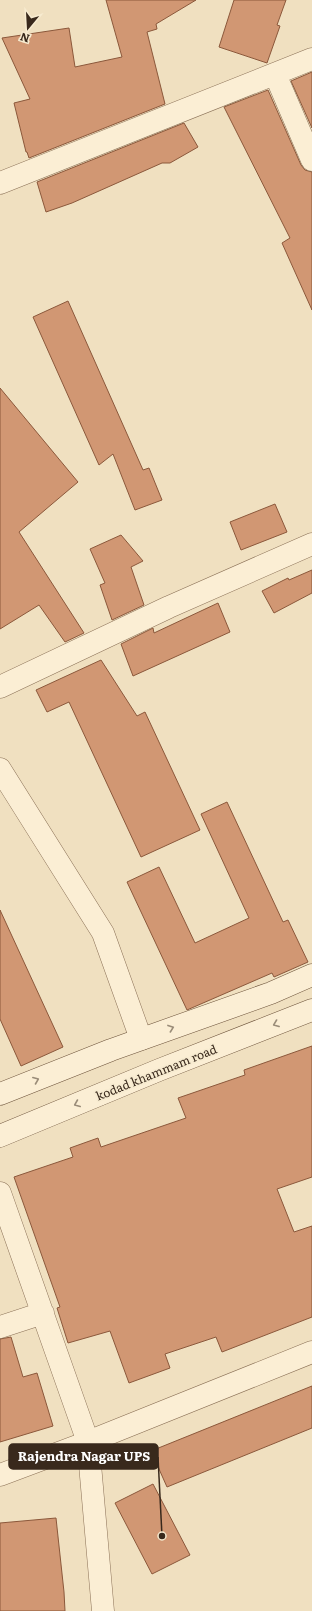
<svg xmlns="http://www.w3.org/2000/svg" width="312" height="1611" viewBox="0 0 312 1611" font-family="Literata,serif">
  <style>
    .building { fill: #d19773; stroke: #8b583b }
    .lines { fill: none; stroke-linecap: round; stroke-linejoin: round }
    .minor-casing { stroke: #8b7157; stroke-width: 23 }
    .secondary-casing { stroke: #6c523a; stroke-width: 23 }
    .minor { stroke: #fbeed4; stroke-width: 22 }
    .secondary { stroke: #fbeed4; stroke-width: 22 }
    .oneway { stroke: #9a8c78 }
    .labels { text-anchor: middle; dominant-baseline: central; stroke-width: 3.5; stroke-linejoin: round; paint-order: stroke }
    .street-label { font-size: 12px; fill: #39291c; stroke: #f7ebd0 }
    .leader { fill: none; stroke: #39291c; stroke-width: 1.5 }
    .callout-dot { fill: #39291c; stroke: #f7ebd0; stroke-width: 1.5 }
    .callout { fill: #39291c; stroke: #39291c; stroke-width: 1.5 }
    .callout-label { font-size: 13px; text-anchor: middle; font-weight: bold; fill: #fff }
  </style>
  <rect width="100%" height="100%" fill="#f0e0c0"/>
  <path class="building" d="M 106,0 L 196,0 L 156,24 L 157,29 L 147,32 L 165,104 L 29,158 L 27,152 L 26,152 L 14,103 L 30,99 L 2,38 L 69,28 L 75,67 L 122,57 Z
    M 234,0 L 286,0 L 277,25 L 280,26 L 267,63 L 219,47 Z
    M 312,72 L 312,128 L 291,81 Z
    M 268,90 L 301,165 L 305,170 L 312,172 L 312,310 L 282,243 L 290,238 L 224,107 Z
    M 184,123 L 198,147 L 170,163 L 162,163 L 72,203 L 46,212 L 37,182 Z
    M 68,301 L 143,470 L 149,468 L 162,500 L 135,510 L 113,454 L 99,465 L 33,317 Z
    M 0,388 L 78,482 L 19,532 L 84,633 L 65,642 L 39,605 L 0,629 Z
    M 275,504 L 287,532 L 241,550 L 230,522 Z
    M 121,535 L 143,561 L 131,567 L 144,605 L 112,620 L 100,585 L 105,583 L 90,549 Z
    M 312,570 L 312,593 L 274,613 L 262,591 L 288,578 L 289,580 Z
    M 218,603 L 230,632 L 133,676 L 121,644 L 153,628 L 154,633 Z
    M 101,660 L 137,716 L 145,712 L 200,830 L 141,857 L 69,702 L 47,712 L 36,690 Z
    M 227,802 L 283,922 L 288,920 L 308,962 L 274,977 L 272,973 L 187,1010 L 127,882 L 159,867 L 195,943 L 249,918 L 201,814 Z
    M 0,910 L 63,1047 L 21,1066 L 0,1019 Z
    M 312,1046 L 312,1177 L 277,1189 L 294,1232 L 312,1226 L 312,1317 L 222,1352 L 216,1337 L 165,1354 L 170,1368 L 129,1383 L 110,1331 L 68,1343 L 57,1308 L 60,1307 L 14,1177 L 73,1157 L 70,1148 L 98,1138 L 101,1147 L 186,1118 L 178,1098 L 245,1075 L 244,1070 Z
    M 11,1337 L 23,1377 L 37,1373 L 53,1426 L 0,1442 L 0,1339 Z
    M 312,1386 L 312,1428 L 167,1487 L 151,1451 Z
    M 153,1484 L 190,1555 L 152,1574 L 115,1503 Z
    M 56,1518 L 64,1592 L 65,1611 L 0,1611 L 0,1523 Z"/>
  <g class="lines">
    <defs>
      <path id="minor" d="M 275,74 L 312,160
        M 0,183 L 312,59
        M 0,687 L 169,607 L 312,544
        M 0,769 L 103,933 L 141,1039
        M 0,1193 L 88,1442 L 103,1611
        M 0,1327 L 43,1313
        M 0,1475 L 88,1442 L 312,1352"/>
      <path id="secondary" d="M 0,1094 L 111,1050 L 271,993 L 312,975
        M 0,1136 L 159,1070 L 312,1010"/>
    </defs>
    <use href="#minor" class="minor-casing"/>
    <use href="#secondary" class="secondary-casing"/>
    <use href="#minor" class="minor"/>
    <use href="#secondary" class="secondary"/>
  </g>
  <defs><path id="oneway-chevron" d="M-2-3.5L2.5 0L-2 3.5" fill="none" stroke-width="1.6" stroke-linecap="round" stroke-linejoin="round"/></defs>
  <g class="oneway">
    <use href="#oneway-chevron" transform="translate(276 1024) rotate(159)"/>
    <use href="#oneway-chevron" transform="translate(171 1028) rotate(-20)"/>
    <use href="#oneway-chevron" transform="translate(36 1080) rotate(-22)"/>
    <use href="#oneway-chevron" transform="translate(77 1104) rotate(157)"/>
  </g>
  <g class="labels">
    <g class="street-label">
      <text transform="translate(156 1072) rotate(-22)">kodad khammam road</text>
    </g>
  </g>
  <path class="leader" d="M162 1536L158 1457"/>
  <circle class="callout-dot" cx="162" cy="1536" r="4"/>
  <rect class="callout" x="9" y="1444" width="149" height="25" rx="4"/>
  <g class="callout-label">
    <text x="84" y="1461">Rajendra Nagar UPS</text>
  </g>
  <g transform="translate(28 28) rotate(198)" stroke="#f7ebd0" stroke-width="3" paint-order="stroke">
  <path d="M0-3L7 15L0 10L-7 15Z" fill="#39291c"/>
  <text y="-6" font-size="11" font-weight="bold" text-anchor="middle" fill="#39291c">N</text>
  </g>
</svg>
